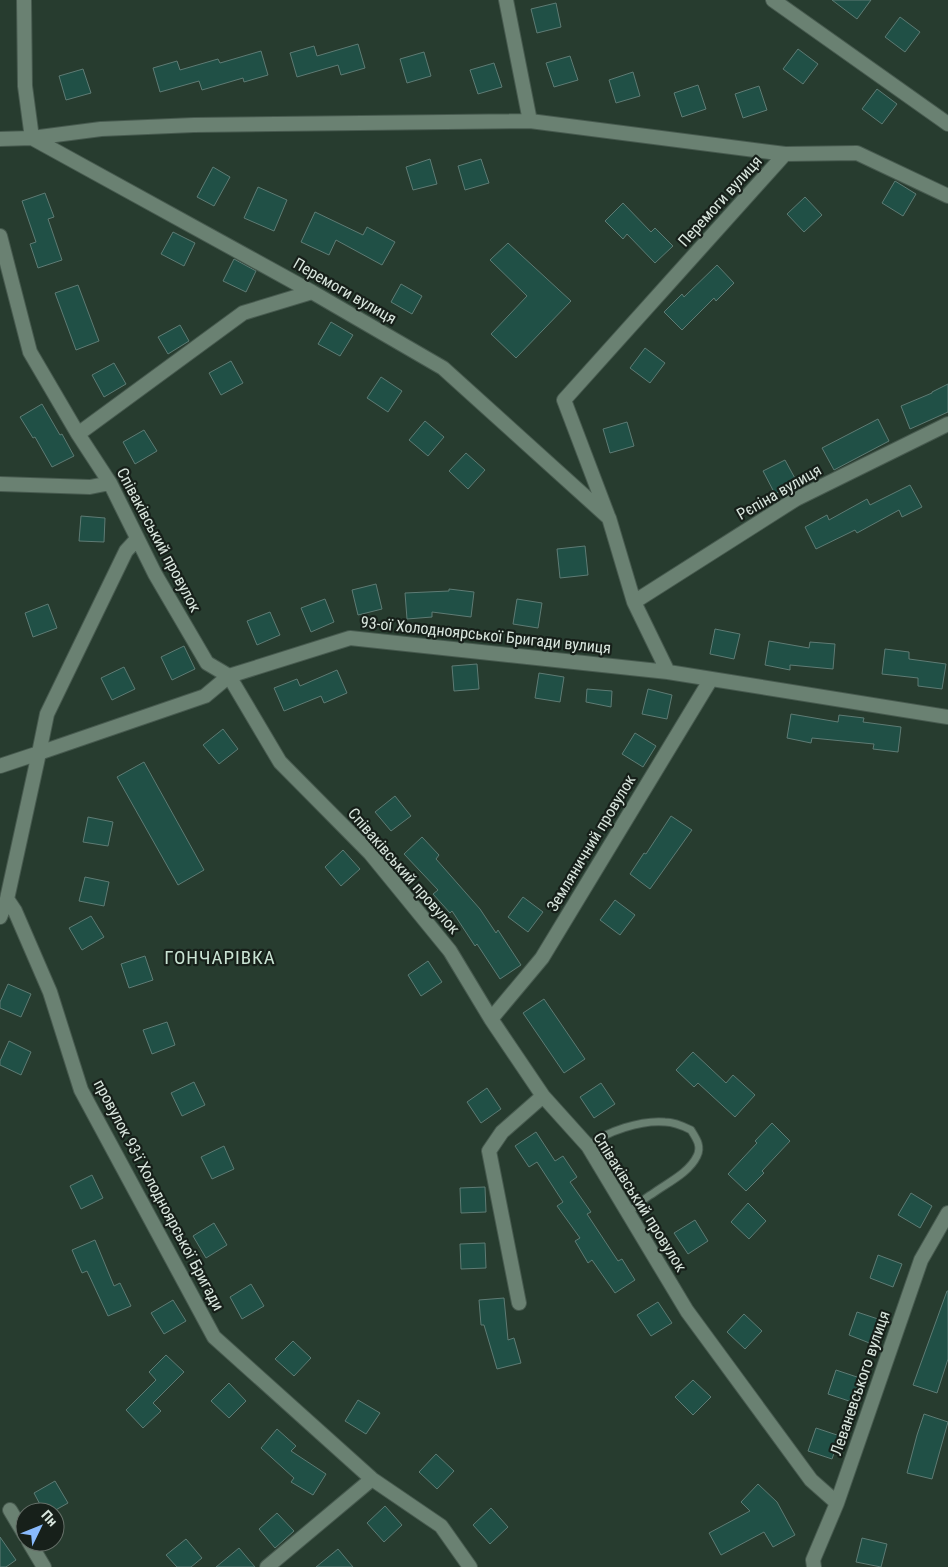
<svg xmlns="http://www.w3.org/2000/svg" width="948" height="1567" viewBox="0 0 948 1567" font-family="'Roboto Condensed',sans-serif">
  <style>
    .building { fill: #205046; stroke: #5e7b74 }
    .lines { fill: none; stroke-linecap: round; stroke-linejoin: round }
    .lane-casing { stroke: #475a4f; stroke-width: 9 }
    .street-casing { stroke: #475a4f; stroke-width: 16 }
    .lane { stroke: #6a8172; stroke-width: 7 }
    .street { stroke: #6a8172; stroke-width: 14 }
    .labels { text-anchor: middle; dominant-baseline: central; stroke-width: 4.5; stroke-linejoin: round; paint-order: stroke }
    .street-label { font-size: 16px; fill: #d9e6de; stroke: #17201a }
    .quarter-label { font-size: 19px; letter-spacing: 1px; fill: #cae4d4; stroke: #17201a }
  </style>
  <rect width="100%" height="100%" fill="#273c2f"/>
  <path class="building" d="M 832,0 L 871,0 L 857,19 Z
    M 556,3 L 561,27 L 537,33 L 531,9 Z
    M 900,17 L 920,32 L 905,52 L 885,37 Z
    M 358,44 L 365,68 L 341,75 L 338,65 L 297,77 L 290,53 L 314,46 L 317,56 Z
    M 798,49 L 818,64 L 803,84 L 783,69 Z
    M 261,51 L 268,75 L 244,82 L 243,78 L 202,90 L 199,81 L 160,92 L 153,68 L 177,61 L 180,70 L 218,59 L 220,63 Z
    M 424,52 L 431,76 L 407,83 L 400,59 Z
    M 570,56 L 578,80 L 554,87 L 546,63 Z
    M 494,63 L 502,87 L 478,94 L 470,70 Z
    M 83,69 L 91,93 L 66,100 L 59,76 Z
    M 633,72 L 640,96 L 616,103 L 609,80 Z
    M 698,85 L 706,109 L 682,117 L 674,93 Z
    M 759,86 L 767,110 L 743,118 L 735,94 Z
    M 877,89 L 897,104 L 882,124 L 862,109 Z
    M 430,159 L 437,184 L 413,190 L 406,167 Z
    M 481,159 L 489,183 L 465,190 L 458,166 Z
    M 213,167 L 230,177 L 214,206 L 197,197 Z
    M 895,181 L 916,194 L 903,216 L 882,203 Z
    M 258,187 L 287,200 L 274,231 L 244,218 Z
    M 45,193 L 54,217 L 48,219 L 62,260 L 38,268 L 30,244 L 36,242 L 22,201 Z
    M 805,197 L 822,215 L 804,232 L 787,214 Z
    M 623,203 L 651,232 L 655,228 L 673,246 L 655,263 L 627,234 L 623,239 L 605,221 Z
    M 315,212 L 363,235 L 367,227 L 395,242 L 382,265 L 336,240 L 329,255 L 301,242 Z
    M 173,232 L 195,243 L 184,266 L 161,254 Z
    M 508,243 L 571,301 L 516,358 L 491,334 L 527,296 L 490,260 Z
    M 234,259 L 256,271 L 246,292 L 223,281 Z
    M 717,265 L 734,283 L 716,301 L 714,298 L 682,330 L 664,312 L 682,294 L 684,297 Z
    M 401,284 L 422,296 L 412,314 L 391,302 Z
    M 78,285 L 99,341 L 76,350 L 55,293 Z
    M 331,322 L 353,335 L 340,356 L 318,344 Z
    M 180,325 L 189,341 L 168,354 L 158,337 Z
    M 645,348 L 665,363 L 650,383 L 630,368 Z
    M 231,361 L 243,383 L 221,395 L 209,373 Z
    M 114,363 L 126,384 L 104,397 L 92,375 Z
    M 381,377 L 402,391 L 388,412 L 367,398 Z
    M 948,384 L 948,412 L 910,429 L 901,406 L 932,393 L 932,392 Z
    M 42,404 L 60,435 L 62,434 L 74,456 L 52,467 L 35,437 L 33,438 L 20,417 Z
    M 878,419 L 889,441 L 834,470 L 822,448 Z
    M 425,421 L 444,437 L 428,456 L 409,440 Z
    M 627,422 L 634,446 L 610,453 L 603,429 Z
    M 144,430 L 157,451 L 135,464 L 123,442 Z
    M 466,453 L 485,470 L 468,489 L 449,471 Z
    M 785,460 L 797,482 L 775,494 L 763,471 Z
    M 910,485 L 922,507 L 902,517 L 899,510 L 857,533 L 855,530 L 816,549 L 805,527 L 827,515 L 829,520 L 867,499 L 870,505 Z
    M 81,516 L 105,518 L 104,542 L 79,541 Z
    M 585,546 L 588,575 L 560,578 L 557,549 Z
    M 376,584 L 382,609 L 358,615 L 352,590 Z
    M 449,589 L 474,592 L 471,617 L 432,612 L 432,617 L 407,619 L 405,593 L 449,591 Z
    M 325,599 L 334,622 L 311,632 L 301,608 Z
    M 517,599 L 542,603 L 538,628 L 513,624 Z
    M 48,604 L 57,628 L 33,637 L 25,613 Z
    M 270,612 L 280,635 L 257,645 L 247,621 Z
    M 715,629 L 740,634 L 734,659 L 710,654 Z
    M 769,641 L 809,648 L 810,642 L 835,644 L 833,669 L 790,665 L 790,670 L 765,665 Z
    M 184,646 L 195,669 L 172,680 L 161,657 Z
    M 885,649 L 909,652 L 909,659 L 946,664 L 942,689 L 918,686 L 918,678 L 882,674 Z
    M 477,664 L 479,689 L 454,691 L 452,666 Z
    M 124,667 L 135,689 L 112,700 L 101,678 Z
    M 337,670 L 347,693 L 324,703 L 321,696 L 284,711 L 274,688 L 297,679 L 300,686 Z
    M 539,673 L 564,677 L 560,702 L 535,698 Z
    M 587,689 L 612,691 L 611,707 L 586,702 Z
    M 648,689 L 672,695 L 667,719 L 642,714 Z
    M 791,714 L 838,722 L 839,715 L 864,718 L 863,722 L 901,727 L 898,752 L 873,749 L 874,744 L 812,738 L 811,743 L 787,738 Z
    M 223,729 L 238,749 L 219,764 L 203,745 Z
    M 635,733 L 656,746 L 643,767 L 622,754 Z
    M 144,762 L 204,870 L 178,885 L 117,777 Z
    M 395,796 L 411,816 L 391,831 L 375,812 Z
    M 671,816 L 692,830 L 650,889 L 630,874 L 644,853 L 646,854 Z
    M 88,817 L 113,822 L 108,846 L 83,842 Z
    M 422,837 L 439,855 L 436,859 L 480,909 L 496,933 L 498,930 L 521,965 L 500,979 L 477,944 L 475,946 L 452,911 L 450,913 L 433,894 L 438,890 L 404,854 Z
    M 343,850 L 360,869 L 341,886 L 325,867 Z
    M 85,877 L 109,882 L 104,906 L 79,901 Z
    M 523,897 L 543,912 L 528,932 L 508,917 Z
    M 615,900 L 635,915 L 620,935 L 600,920 Z
    M 91,916 L 104,937 L 82,950 L 69,928 Z
    M 145,956 L 153,980 L 129,988 L 121,964 Z
    M 428,961 L 442,982 L 421,996 L 408,975 Z
    M 8,984 L 31,994 L 21,1017 L 0,1008 L 0,1002 Z
    M 544,999 L 585,1059 L 564,1073 L 523,1013 Z
    M 167,1022 L 175,1045 L 152,1054 L 143,1030 Z
    M 9,1041 L 31,1052 L 21,1075 L 0,1065 L 0,1061 Z
    M 693,1052 L 726,1083 L 733,1075 L 755,1095 L 735,1117 L 698,1083 L 694,1087 L 676,1070 Z
    M 194,1082 L 205,1105 L 182,1116 L 171,1093 Z
    M 601,1083 L 615,1104 L 594,1118 L 580,1097 Z
    M 487,1088 L 501,1109 L 481,1123 L 467,1102 Z
    M 772,1123 L 790,1141 L 762,1171 L 764,1173 L 746,1191 L 728,1174 L 757,1143 L 755,1141 Z
    M 536,1132 L 555,1161 L 563,1156 L 577,1177 L 570,1182 L 591,1212 L 587,1214 L 618,1261 L 622,1259 L 635,1280 L 615,1293 L 592,1260 L 588,1263 L 575,1241 L 580,1238 L 557,1206 L 563,1202 L 537,1162 L 529,1167 L 515,1146 Z
    M 224,1146 L 234,1169 L 212,1179 L 201,1157 Z
    M 92,1175 L 103,1198 L 81,1209 L 70,1186 Z
    M 485,1187 L 486,1212 L 461,1213 L 460,1188 Z
    M 911,1193 L 932,1206 L 920,1228 L 898,1215 Z
    M 748,1203 L 766,1221 L 749,1239 L 731,1222 Z
    M 695,1220 L 708,1241 L 688,1254 L 674,1233 Z
    M 214,1223 L 227,1245 L 206,1258 L 193,1236 Z
    M 95,1240 L 114,1286 L 120,1283 L 131,1306 L 108,1316 L 87,1271 L 82,1273 L 72,1250 Z
    M 485,1243 L 486,1268 L 461,1269 L 460,1244 Z
    M 878,1255 L 902,1264 L 893,1287 L 870,1278 Z
    M 251,1284 L 264,1306 L 242,1319 L 230,1297 Z
    M 947,1291 L 948,1291 L 948,1359 L 937,1393 L 913,1385 Z
    M 504,1298 L 508,1340 L 514,1338 L 521,1363 L 497,1369 L 484,1325 L 481,1325 L 479,1300 Z
    M 173,1300 L 186,1321 L 164,1334 L 151,1313 Z
    M 658,1302 L 672,1323 L 651,1336 L 637,1315 Z
    M 857,1312 L 881,1320 L 872,1344 L 849,1335 Z
    M 744,1314 L 762,1331 L 745,1349 L 727,1332 Z
    M 293,1341 L 311,1358 L 294,1376 L 275,1359 Z
    M 166,1355 L 184,1372 L 153,1403 L 161,1411 L 143,1428 L 126,1410 L 156,1380 L 149,1372 Z
    M 836,1370 L 860,1378 L 852,1402 L 828,1394 Z
    M 693,1380 L 711,1397 L 693,1415 L 675,1397 Z
    M 229,1383 L 246,1401 L 229,1418 L 211,1401 Z
    M 358,1400 L 380,1413 L 366,1434 L 345,1421 Z
    M 924,1414 L 948,1422 L 932,1479 L 907,1473 L 917,1435 Z
    M 816,1428 L 840,1436 L 832,1459 L 808,1451 Z
    M 277,1429 L 296,1446 L 291,1451 L 326,1474 L 313,1495 L 291,1482 L 294,1478 L 261,1448 Z
    M 436,1454 L 454,1471 L 437,1489 L 419,1472 Z
    M 55,1481 L 68,1503 L 52,1512 L 44,1512 L 34,1493 Z
    M 758,1484 L 777,1502 L 795,1535 L 773,1547 L 764,1532 L 721,1555 L 709,1533 L 750,1511 L 741,1502 Z
    M 385,1506 L 402,1525 L 384,1542 L 367,1523 Z
    M 491,1508 L 508,1527 L 490,1544 L 473,1525 Z
    M 277,1513 L 294,1531 L 275,1548 L 259,1529 Z
    M 0,1537 L 16,1560 L 6,1567 L 0,1567 Z
    M 862,1538 L 887,1544 L 881,1567 L 856,1562 Z
    M 186,1539 L 202,1558 L 191,1567 L 177,1567 L 166,1555 Z
    M 239,1548 L 255,1567 L 216,1567 Z
    M 338,1549 L 353,1567 L 316,1567 Z"/>
  <g class="lines">
    <defs>
      <path id="lane" d="M 588,1146 C 607,1131 641,1120 665,1122 C 674,1122 683,1126 691,1130 C 696,1138 702,1146 697,1156 C 689,1173 667,1183 652,1194 C 643,1199 636,1207 627,1213"/>
      <path id="street" d="M 24,0 L 25,86 L 32,138
        M 506,0 L 530,121
        M 773,0 L 948,124
        M 32,138 L 312,292 L 443,368 L 609,518 L 634,602 L 668,672
        M 0,139 L 32,138 L 101,129 L 194,125 L 530,121 L 785,154 L 857,153 L 948,196
        M 0,236 L 30,352 L 78,434 L 110,483 L 155,574 L 207,663 L 229,676 L 280,762 L 370,853 L 450,951 L 491,1019 L 543,1096 L 588,1146 L 687,1311 L 811,1480 L 837,1503
        M 78,434 L 243,313 L 312,292
        M 0,484 L 90,487 L 110,483
        M 608,516 L 564,400 L 785,154
        M 634,602 L 796,499 L 948,424
        M 0,766 L 39,753 L 47,714 L 126,551 L 137,539
        M 0,917 L 7,899
        M 491,1019 L 542,958 L 711,679
        M 519,1303 L 489,1151 L 502,1132 L 543,1096
        M 10,1510 L 25,1535
        M 29,1542 L 44,1567
        M 267,1567 L 372,1479
        M 470,1567 L 441,1526 L 372,1479 L 214,1337 L 81,1090 L 50,992 L 15,911 L 7,899 L 39,753 L 205,696 L 229,676 L 350,638 L 668,672 L 948,717
        M 814,1567 L 813,1560 L 837,1503 L 921,1260 L 948,1213"/>
    </defs>
    <use href="#lane" class="lane-casing"/>
    <use href="#street" class="street-casing"/>
    <use href="#lane" class="lane"/>
    <use href="#street" class="street"/>
  </g>
  <g class="labels">
    <g class="street-label">
      <text transform="translate(720 201) rotate(-48)">Перемоги вулиця</text>
      <text transform="translate(345 291) rotate(30)">Перемоги вулиця</text>
      <text transform="translate(779 492) rotate(-30)">Рєпіна вулиця</text>
      <text transform="translate(159 540) rotate(62)">Співаківський провулок</text>
      <text transform="translate(486 635) rotate(6)">93-ої Холодноярської Бригади вулиця</text>
      <text transform="translate(591 843) rotate(-59)">Земляничний провулок</text>
      <text transform="translate(404 871) rotate(49)">Співаківський провулок</text>
      <text transform="translate(159 1195) rotate(62)">провулок 93-ї Холодноярської Бригади</text>
      <text transform="translate(640 1202) rotate(58)">Співаківський провулок</text>
      <text transform="translate(860 1383) rotate(-71)">Леваневського вулиця</text>
    </g>
    <g class="quarter-label">
      <text x="220" y="957">ГОНЧАРІВКА</text>
    </g>
  </g>
  <g transform="translate(40 1527) rotate(47)"><circle r="24" fill="#17201a" stroke="#656f68"/>
  <path d="M0-4L9 19L0 12L-9 19Z" fill="#89bafc"/>
  <text y="-8" font-size="14" font-weight="bold" text-anchor="middle" fill="#d9e6de">Пн</text>
  </g>
</svg>
